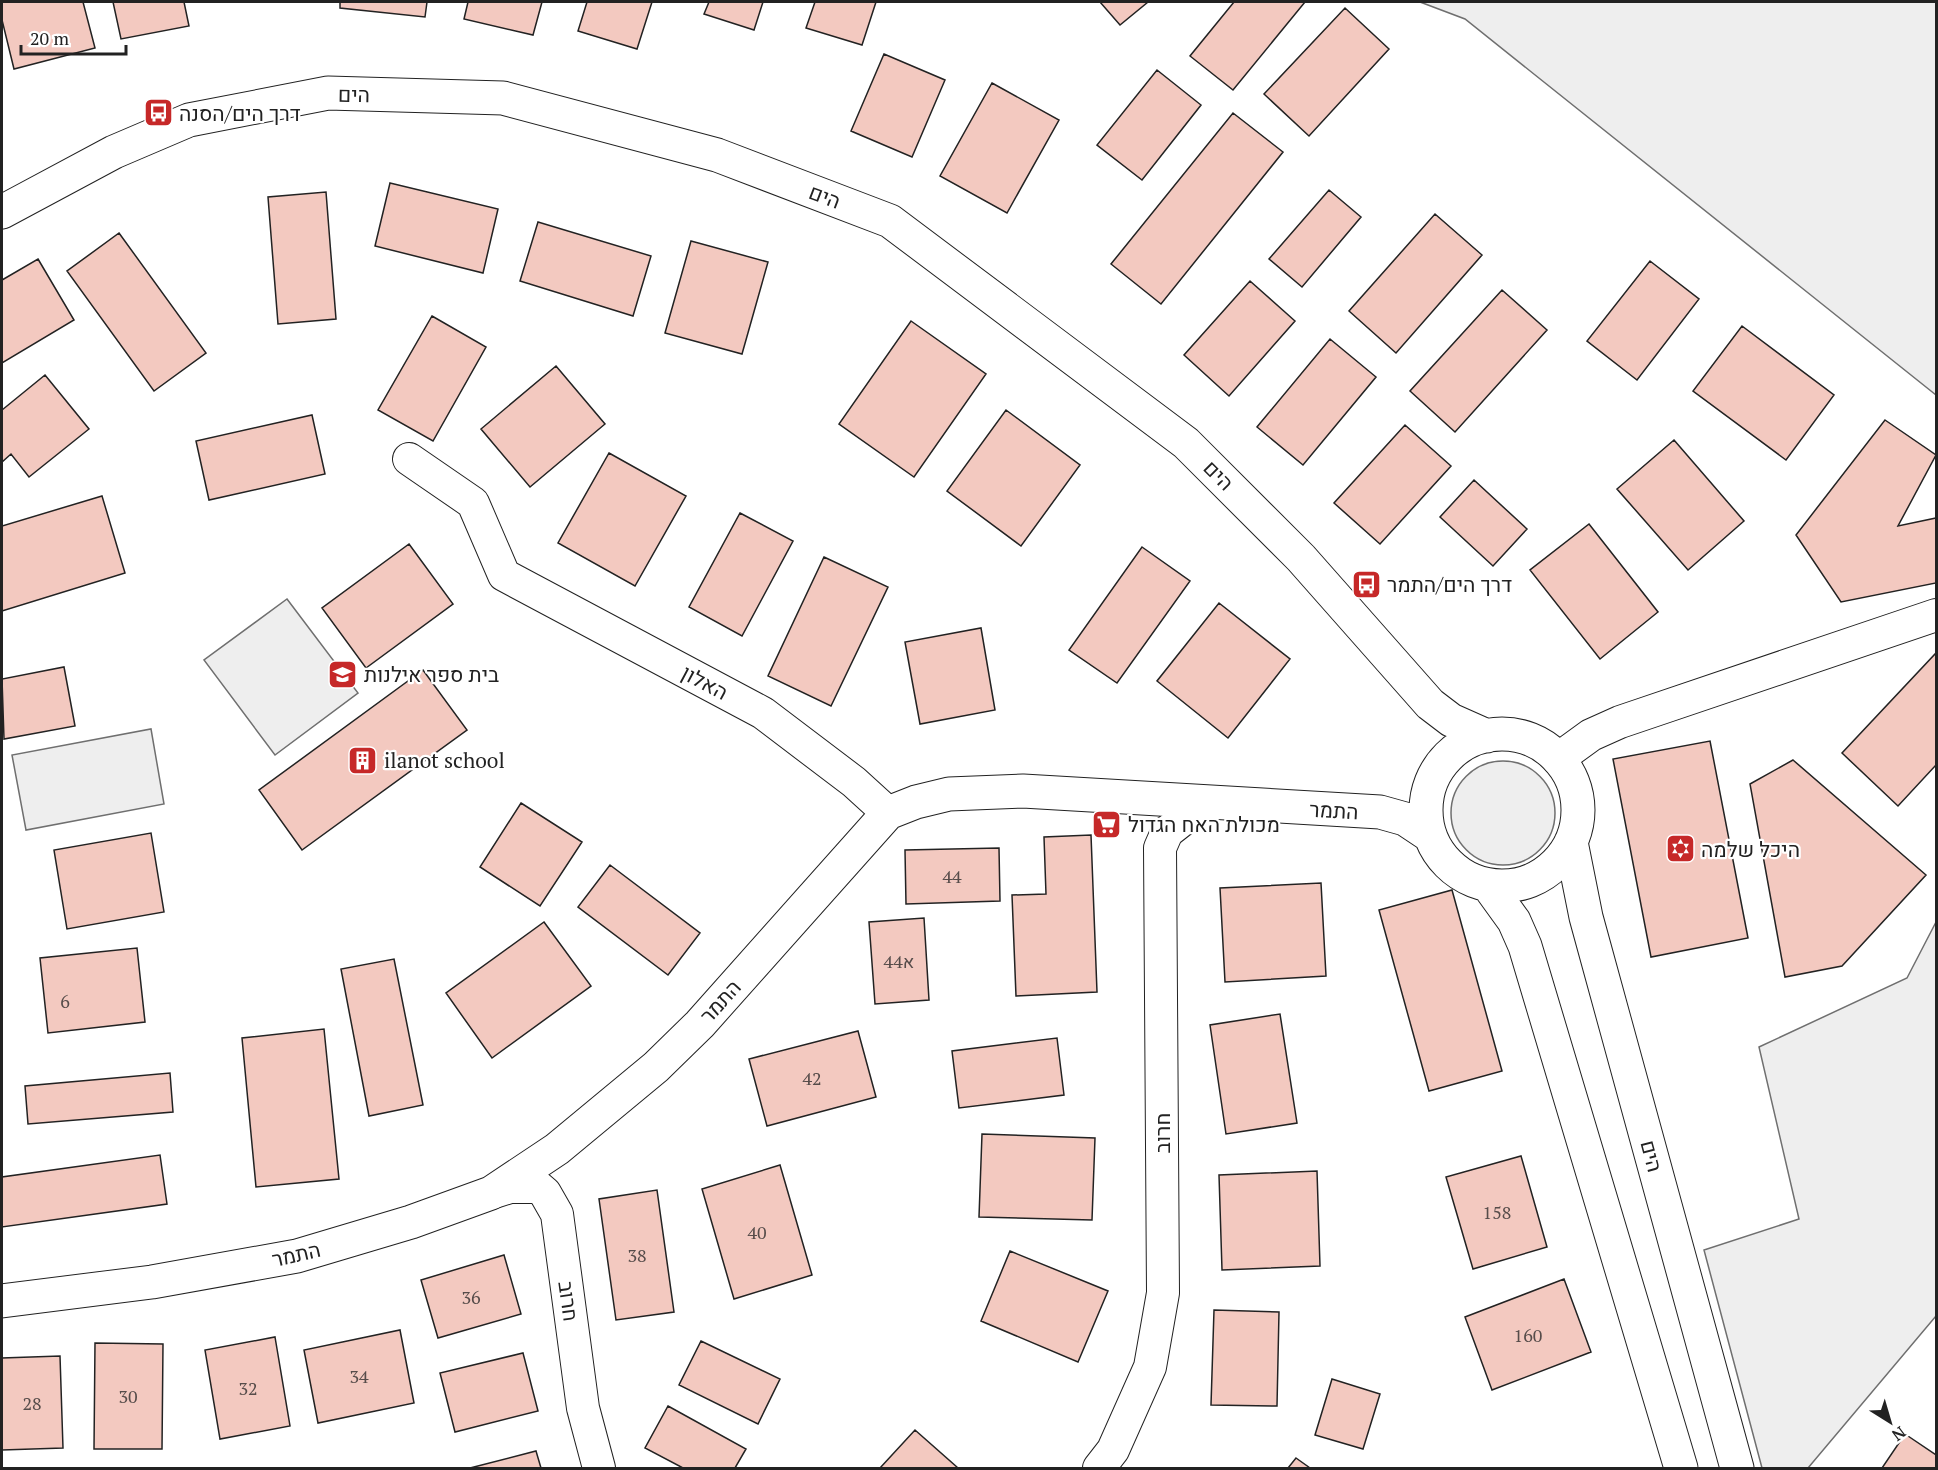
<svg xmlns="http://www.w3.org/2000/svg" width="1938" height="1470" viewBox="0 0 1938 1470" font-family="'PT Serif',Heebo,serif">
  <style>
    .green { fill: #eee; stroke: #6f6f6f; stroke-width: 1.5 }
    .building { fill: #f3c9c0; stroke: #222; stroke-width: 1.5 }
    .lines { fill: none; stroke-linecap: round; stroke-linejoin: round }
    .street-casing { stroke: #222; stroke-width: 34 }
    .primary-casing { stroke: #222; stroke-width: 35 }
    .street { stroke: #fff; stroke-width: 32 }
    .primary { stroke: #fff; stroke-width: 33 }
    .labels { text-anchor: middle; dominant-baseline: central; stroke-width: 4.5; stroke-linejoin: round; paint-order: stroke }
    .number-label { font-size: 18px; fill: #564c4a }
    .street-label { font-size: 21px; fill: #222; stroke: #fff }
    .poi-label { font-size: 21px; fill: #222; stroke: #fff; text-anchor: start }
  </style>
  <rect width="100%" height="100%" fill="#fff"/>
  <path class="green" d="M 1420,2 L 1936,2 L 1936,395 L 1465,19 Z
    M 287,599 L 358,693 L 275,755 L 204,660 Z
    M 151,729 L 164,804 L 26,830 L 12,755 Z
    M1451 813a52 52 0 1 1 104 0a52 52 0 1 1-104 0Z
    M 1936,922 L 1936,1316 L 1808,1468 L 1762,1468 L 1704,1250 L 1799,1219 L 1759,1047 L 1907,978 Z"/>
  <path class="building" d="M 2,2 L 83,2 L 95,48 L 14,69 L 2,20 Z
    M 113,2 L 184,2 L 189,26 L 121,39 Z
    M 340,2 L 427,2 L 425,17 L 340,8 Z
    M 468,2 L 542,2 L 533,35 L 464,19 Z
    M 587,2 L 652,2 L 637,49 L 578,31 Z
    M 709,2 L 763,2 L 754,30 L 704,14 Z
    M 815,2 L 876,2 L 862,45 L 806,28 Z
    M 1100,2 L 1148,2 L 1120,25 Z
    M 1234,2 L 1305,2 L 1233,90 L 1190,56 Z
    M 1345,8 L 1389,49 L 1309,136 L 1264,94 Z
    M 884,54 L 945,80 L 912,157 L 851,131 Z
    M 1157,70 L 1201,105 L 1142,180 L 1097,145 Z
    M 992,83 L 1059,120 L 1007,213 L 940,176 Z
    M 1233,113 L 1283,152 L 1161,304 L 1111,264 Z
    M 390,183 L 498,209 L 483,273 L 375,246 Z
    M 1329,190 L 1361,217 L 1302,287 L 1269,259 Z
    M 326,192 L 336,319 L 278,324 L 268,197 Z
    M 1435,214 L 1482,255 L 1396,353 L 1349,311 Z
    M 538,222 L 651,256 L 633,316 L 520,281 Z
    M 119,233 L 206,353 L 154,391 L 67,271 Z
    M 691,241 L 768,262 L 742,354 L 665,333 Z
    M 38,259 L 74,320 L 2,363 L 2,280 Z
    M 1650,261 L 1699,299 L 1637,380 L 1587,341 Z
    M 1250,281 L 1295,321 L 1229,396 L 1184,355 Z
    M 1502,290 L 1547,330 L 1455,432 L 1410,391 Z
    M 432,316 L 486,347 L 433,441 L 378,410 Z
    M 911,321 L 986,374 L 914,477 L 839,424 Z
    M 1742,326 L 1834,395 L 1786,460 L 1693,391 Z
    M 1330,339 L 1376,377 L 1303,465 L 1257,427 Z
    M 556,366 L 605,424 L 530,487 L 481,429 Z
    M 45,375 L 89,429 L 29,477 L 11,454 L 2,462 L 2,410 Z
    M 1006,410 L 1080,465 L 1021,546 L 947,491 Z
    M 312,415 L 325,474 L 209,500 L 196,441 Z
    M 1885,420 L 1936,455 L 1898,526 L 1936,518 L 1936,583 L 1841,602 L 1796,535 Z
    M 1405,425 L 1451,466 L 1380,544 L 1334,503 Z
    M 1674,440 L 1744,521 L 1688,570 L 1617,489 Z
    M 609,453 L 686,496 L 635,586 L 558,543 Z
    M 1474,480 L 1527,529 L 1493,566 L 1440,517 Z
    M 102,496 L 125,573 L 2,611 L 2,526 Z
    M 740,513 L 793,541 L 742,636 L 689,607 Z
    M 1589,524 L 1658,612 L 1600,659 L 1530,570 Z
    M 409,544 L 453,604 L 366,668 L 322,608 Z
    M 1142,547 L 1190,581 L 1117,683 L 1069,650 Z
    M 824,557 L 888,587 L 831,706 L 768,676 Z
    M 1219,603 L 1290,659 L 1228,738 L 1157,681 Z
    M 981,628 L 995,710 L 920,724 L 905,642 Z
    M 1936,653 L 1936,765 L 1898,806 L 1842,753 Z
    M 64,667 L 75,726 L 4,739 L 2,679 Z
    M 423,670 L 467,730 L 302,850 L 259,790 Z
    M 1710,741 L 1748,938 L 1651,957 L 1613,759 Z
    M 1793,760 L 1926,875 L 1842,966 L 1785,977 L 1750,784 Z
    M 521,803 L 582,842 L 540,906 L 480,867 Z
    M 151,833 L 164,912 L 67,929 L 54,850 Z
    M 1091,835 L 1097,992 L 1016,996 L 1012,895 L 1046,894 L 1044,837 Z
    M 999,848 L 1000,901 L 906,904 L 905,850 Z
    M 610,865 L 700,933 L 668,975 L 578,907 Z
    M 1321,883 L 1326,976 L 1225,982 L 1220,888 Z
    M 1452,890 L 1502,1071 L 1429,1091 L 1379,910 Z
    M 924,918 L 929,1000 L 875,1004 L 869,922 Z
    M 544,922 L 591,986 L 492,1058 L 446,993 Z
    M 137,948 L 145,1022 L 48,1033 L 40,958 Z
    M 394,959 L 423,1105 L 369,1116 L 341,969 Z
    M 1280,1014 L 1297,1123 L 1226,1134 L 1210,1025 Z
    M 324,1029 L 339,1179 L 256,1187 L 242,1038 Z
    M 858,1031 L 876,1097 L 767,1126 L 749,1059 Z
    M 1057,1038 L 1064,1095 L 959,1108 L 952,1051 Z
    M 170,1073 L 173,1112 L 28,1124 L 25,1086 Z
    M 982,1134 L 1095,1138 L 1092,1220 L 979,1217 Z
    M 160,1155 L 167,1204 L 2,1227 L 2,1177 Z
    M 1521,1156 L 1547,1247 L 1473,1269 L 1446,1177 Z
    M 780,1165 L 812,1275 L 734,1299 L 702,1189 Z
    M 1317,1171 L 1320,1266 L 1222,1270 L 1219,1175 Z
    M 657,1190 L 674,1312 L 616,1320 L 599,1199 Z
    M 1010,1251 L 1108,1291 L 1078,1362 L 981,1321 Z
    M 504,1255 L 521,1314 L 438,1338 L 421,1280 Z
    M 1564,1279 L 1591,1352 L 1492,1390 L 1465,1317 Z
    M 1214,1310 L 1279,1312 L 1277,1406 L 1211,1405 Z
    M 400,1330 L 414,1403 L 318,1423 L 304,1350 Z
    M 275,1337 L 290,1426 L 220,1439 L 205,1350 Z
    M 701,1341 L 780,1379 L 758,1424 L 679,1385 Z
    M 95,1343 L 163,1344 L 162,1449 L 94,1449 Z
    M 523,1353 L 538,1411 L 455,1432 L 440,1373 Z
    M 60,1356 L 63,1448 L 2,1450 L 2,1358 Z
    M 1332,1379 L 1380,1394 L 1363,1449 L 1315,1435 Z
    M 668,1406 L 746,1449 L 735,1468 L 683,1468 L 645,1448 Z
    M 915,1430 L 958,1468 L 880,1468 Z
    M 1905,1434 L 1936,1455 L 1936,1468 L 1882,1468 Z
    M 536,1451 L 541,1468 L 470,1468 Z
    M 1296,1458 L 1310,1468 L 1288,1468 Z"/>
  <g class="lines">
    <defs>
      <path id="street" d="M 409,459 L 473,503 L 504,575 L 763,713 L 854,782 L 888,813
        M 1558,759 L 1591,735 L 1620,722 L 1936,615
        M 491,1193 L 510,1187 L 538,1187 L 545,1193 L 557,1214 L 583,1408 L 599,1468
        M 1099,1468 L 1113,1450 L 1150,1367 L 1163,1293 L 1160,848 L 1167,832 L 1204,803"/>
      <path id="primary" d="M 2,212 L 114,152 L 189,120 L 328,93 L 503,98 L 717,155 L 890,221 L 1186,443 L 1301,558 L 1430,704 L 1451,720 L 1487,736
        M1426 810a76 76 0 1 1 152 0a76 76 0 1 1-152 0Z
        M 1571,842 L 1586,917 L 1737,1468
        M 1488,885 L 1514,921 L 1525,946 L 1681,1468
        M 2,1301 L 152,1282 L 297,1256 L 411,1222 L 491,1193 L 557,1149 L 656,1067 L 700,1024 L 888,813 L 916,802 L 949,794 L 1023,791 L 1380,812 L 1405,819 L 1429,835"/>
    </defs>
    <use href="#street" class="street-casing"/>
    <use href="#primary" class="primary-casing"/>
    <use href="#street" class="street"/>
    <use href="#primary" class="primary"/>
  </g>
  <defs>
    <symbol id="bus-square" viewBox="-11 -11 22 22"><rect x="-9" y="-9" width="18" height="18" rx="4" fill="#c62828" stroke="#fff"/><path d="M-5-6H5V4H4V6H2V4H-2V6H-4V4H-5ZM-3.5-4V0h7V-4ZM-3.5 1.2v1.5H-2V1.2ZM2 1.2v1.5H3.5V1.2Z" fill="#fff"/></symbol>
    <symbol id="school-square" viewBox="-11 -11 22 22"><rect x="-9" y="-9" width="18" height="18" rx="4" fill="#c62828" stroke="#fff"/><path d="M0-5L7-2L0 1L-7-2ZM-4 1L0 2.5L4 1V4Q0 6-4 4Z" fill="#fff"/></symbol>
    <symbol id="building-square" viewBox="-11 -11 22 22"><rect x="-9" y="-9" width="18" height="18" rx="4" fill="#c62828" stroke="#fff"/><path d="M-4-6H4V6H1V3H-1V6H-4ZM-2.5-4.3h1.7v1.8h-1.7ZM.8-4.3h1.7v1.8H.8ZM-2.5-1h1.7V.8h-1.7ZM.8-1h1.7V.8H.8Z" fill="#fff"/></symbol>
    <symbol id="supermarket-square" viewBox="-11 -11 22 22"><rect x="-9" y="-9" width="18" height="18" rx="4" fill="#c62828" stroke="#fff"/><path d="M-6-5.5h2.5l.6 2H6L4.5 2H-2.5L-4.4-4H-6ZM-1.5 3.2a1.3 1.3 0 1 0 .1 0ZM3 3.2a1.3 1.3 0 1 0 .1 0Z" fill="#fff"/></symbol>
    <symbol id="synagogue-square" viewBox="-11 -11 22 22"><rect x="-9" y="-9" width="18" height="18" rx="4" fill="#c62828" stroke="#fff"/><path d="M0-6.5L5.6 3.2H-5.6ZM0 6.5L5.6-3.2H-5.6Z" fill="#fff"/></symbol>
  </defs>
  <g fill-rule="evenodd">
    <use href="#bus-square" x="142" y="96" width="33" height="33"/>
    <use href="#bus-square" x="1350" y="568" width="33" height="33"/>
    <use href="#school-square" x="326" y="658" width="33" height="33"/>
    <use href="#building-square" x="346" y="744" width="33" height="33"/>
    <use href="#supermarket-square" x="1090" y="808" width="33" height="33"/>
    <use href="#synagogue-square" x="1664" y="832" width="33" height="33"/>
  </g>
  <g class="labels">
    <g class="number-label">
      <text x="952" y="876">44</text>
      <text x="899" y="961">44א</text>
      <text x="65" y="1001">6</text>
      <text x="812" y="1078">42</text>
      <text x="1497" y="1212">158</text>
      <text x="757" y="1232">40</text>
      <text x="637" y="1255">38</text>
      <text x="471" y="1297">36</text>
      <text x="1528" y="1335">160</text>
      <text x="359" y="1376">34</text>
      <text x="248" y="1388">32</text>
      <text x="128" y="1396">30</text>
      <text x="32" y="1403">28</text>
    </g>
    <g class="street-label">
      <text transform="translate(354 94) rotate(1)">הים</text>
      <text transform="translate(825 196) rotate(21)">הים</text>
      <text transform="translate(1219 475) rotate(45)">הים</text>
      <text transform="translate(705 682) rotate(28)">האלון</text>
      <text transform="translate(1334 810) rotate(3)">התמר</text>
      <text transform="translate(720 1001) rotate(-48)">התמר</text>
      <text transform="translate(1162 1133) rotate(-90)">חרוב</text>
      <text transform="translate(1652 1156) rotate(75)">הים</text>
      <text transform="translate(296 1254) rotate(-13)">התמר</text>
      <text transform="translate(569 1301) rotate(82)">חרוב</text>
    </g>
    <g class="poi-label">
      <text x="179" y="113">דרך הים/הסנה</text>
      <text x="1387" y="584">דרך הים/התמר</text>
      <text x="364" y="674">בית ספר אילנות</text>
      <text x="384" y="760">ilanot school</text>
      <text x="1128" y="824">מכולת האח הגדול</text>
      <text x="1701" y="849">היכל שלמה</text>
    </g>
  </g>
  <rect width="1938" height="1470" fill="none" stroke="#222222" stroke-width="6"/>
  <g transform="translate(1890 1422) rotate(143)" stroke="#ffffff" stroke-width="4.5" paint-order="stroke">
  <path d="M0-4.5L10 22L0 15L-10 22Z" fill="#222222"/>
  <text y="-9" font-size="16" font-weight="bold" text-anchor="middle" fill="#222222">N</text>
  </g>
  <path d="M21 45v9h105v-9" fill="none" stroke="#222222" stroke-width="3"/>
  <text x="30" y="45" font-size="18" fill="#222222" stroke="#ffffff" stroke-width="4.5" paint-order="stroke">20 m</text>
</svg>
